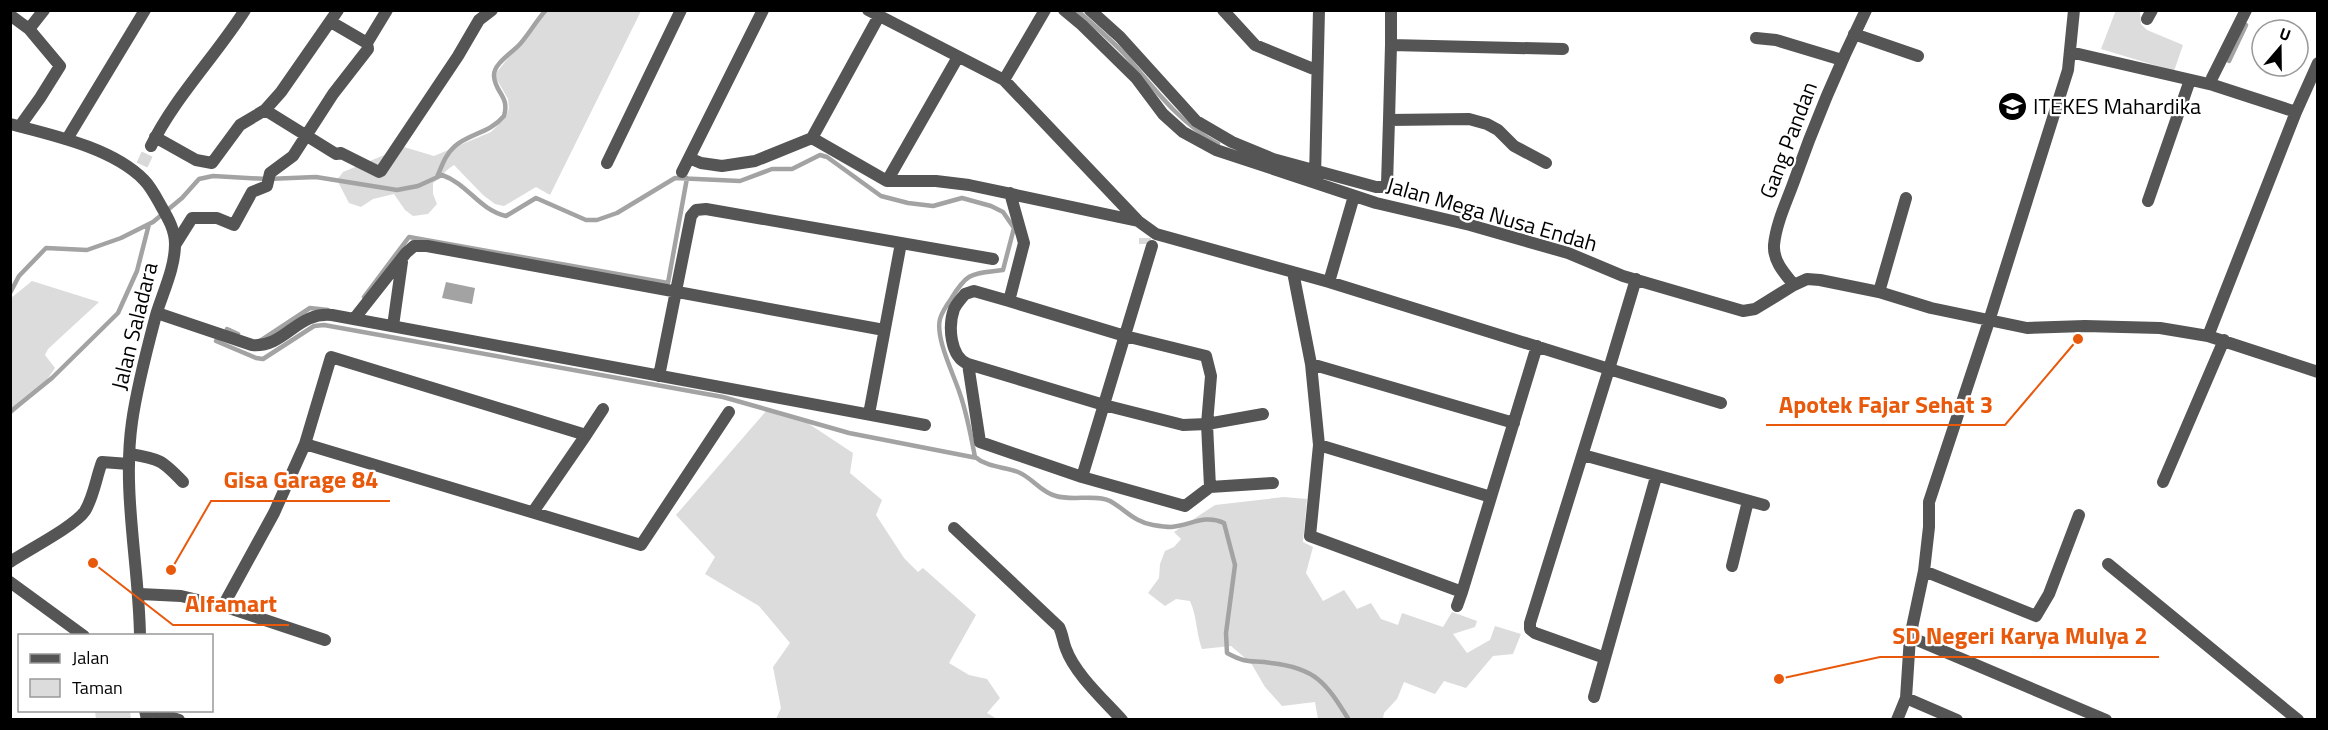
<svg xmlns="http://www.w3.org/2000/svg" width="2328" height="730" viewBox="0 0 2328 730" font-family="'Titillium Web',sans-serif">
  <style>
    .green { fill: #dcdcdc }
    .water { fill: #a3a3a3 }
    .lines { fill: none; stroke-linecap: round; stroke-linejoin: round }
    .stream { stroke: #a3a3a3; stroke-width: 4.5 }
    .minor-tunnel { stroke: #d9d9d9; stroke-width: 12; stroke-dasharray: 12 6; stroke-linecap: butt }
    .minor { stroke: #555; stroke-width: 12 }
    .tertiary { stroke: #555; stroke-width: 12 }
    .labels { text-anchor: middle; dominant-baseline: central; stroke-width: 4.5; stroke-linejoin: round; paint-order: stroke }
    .poi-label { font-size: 22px; fill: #000; stroke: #fff; text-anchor: start }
    .street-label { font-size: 22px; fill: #000; stroke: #fff }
    .leader { fill: none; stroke: #e8590c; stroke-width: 2 }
    .callout-dot { fill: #e8590c; stroke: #fff; stroke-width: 2 }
    .callout-label { font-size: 24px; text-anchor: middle; font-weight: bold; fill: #e8590c; stroke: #fff; stroke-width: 4.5; stroke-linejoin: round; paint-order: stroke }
  </style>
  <rect width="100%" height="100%" fill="#fff"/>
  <path class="green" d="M 2116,10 L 2140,11 L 2141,24 L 2147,30 L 2183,45 L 2174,71 L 2101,49 Z
    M 547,11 L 641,11 L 550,195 L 536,187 L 504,206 L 495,204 L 483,195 L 454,165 C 444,171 442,177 433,183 L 433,194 L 437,204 L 428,214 L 413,216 L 405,210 L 394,194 L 373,199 L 361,207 L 349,203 L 337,180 L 343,172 L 404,147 L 434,156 L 491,132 L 506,117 L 509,108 L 508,99 L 496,78 L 496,73 Z
    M 32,281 L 99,302 L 48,349 L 45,355 L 55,368 L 42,387 L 11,415 L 11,298 Z
    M 767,410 L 803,420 L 853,453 L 850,473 L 882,500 L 876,515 L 904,558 L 918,572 L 923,568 L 976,615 L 949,663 L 969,675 L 987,679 L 1000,698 L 987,713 L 997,719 L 776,719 L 781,708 L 773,667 L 790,643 L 759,606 L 705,574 L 715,557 L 676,515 Z
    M 1284,497 L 1307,499 L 1303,542 L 1313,547 L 1306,573 L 1323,601 L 1344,590 L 1357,609 L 1371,603 L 1381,619 L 1398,625 L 1402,613 L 1443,627 L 1452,612 L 1477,621 L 1475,627 L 1453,634 L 1467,653 L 1490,640 L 1495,626 L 1521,634 L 1513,654 L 1493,656 L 1466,688 L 1444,681 L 1435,694 L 1404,682 L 1397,699 L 1384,713 L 1383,719 L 1318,719 L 1315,702 L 1282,706 L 1265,687 L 1251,663 L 1231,646 L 1202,649 C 1196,633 1197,616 1190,601 L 1176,599 L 1165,606 L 1148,593 L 1159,578 L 1160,564 L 1165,551 L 1174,547 L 1181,539 L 1174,532 L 1215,505 Z
    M 95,711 L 130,711 L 131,719 L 96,719 Z"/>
  <path class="water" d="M 446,282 L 475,288 L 472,304 L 442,298 Z"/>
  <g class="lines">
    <path class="stream" d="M 1077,10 C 1094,26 1113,41 1128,58 C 1156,91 1180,123 1218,144
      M 2229,61 L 2246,25
      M 437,177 C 442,166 445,155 454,147 C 469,133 489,134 504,116 C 510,96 495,93 494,76 C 493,64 512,53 520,44 C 529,34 536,21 546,10
      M 10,293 L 19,276 L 46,248 L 87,250 L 121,238 L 153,222 L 182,198 L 199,179 L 213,176 L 267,179 L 316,177 L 397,190 L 418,186 L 442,175 C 468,184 478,209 506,216 L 536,198 L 586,220 L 597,220 L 617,213 L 675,178 L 740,181 L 772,169 L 792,169 L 820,155 L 827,157 L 881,196 L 908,203 L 933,206 L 962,198 L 991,206 L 1003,212 L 1014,228 L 1003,270 C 972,274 968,271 951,299 C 946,306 942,312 940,319 C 935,338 954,375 960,394 C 967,414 971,436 975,457 C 987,467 1004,467 1018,472 C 1033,478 1040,492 1056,496 C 1071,501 1098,494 1110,501 C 1126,510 1134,522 1153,525 C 1159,526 1166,527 1171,527 C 1191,525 1205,514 1224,523 L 1235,565 L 1226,633 L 1227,653 C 1247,664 1250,660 1271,663 C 1316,668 1326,683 1349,720
      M 364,297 L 409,237 L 668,283 L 687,178
      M 227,329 L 238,334
      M 216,341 L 256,358 L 263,359 L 314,326 L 324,325 L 723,397 L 849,433 L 977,458
      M 260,341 L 310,308 L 328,310
      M 10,412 L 52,378 L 118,313 L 137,271 L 149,224"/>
    <path class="minor-tunnel" d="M 142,165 L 151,146
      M 1145,238 L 1145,244"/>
    <path class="minor" d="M 868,10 L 1004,80 L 1138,221 L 1156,234 L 1329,282 L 1609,369 L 1636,279
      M 1064,10 L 1082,25 L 1136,78 L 1163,114 L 1183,132 L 1216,150 L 1376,203 L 1470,225 L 1568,253 L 1623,276 L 1743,311 L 1755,309 L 1794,285 L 1807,279 L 1820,280 L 1879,292 L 1931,308 L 2027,328 L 2085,326 L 2160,328 L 2208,336 L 2318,372
      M 1090,10 L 1120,37 L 1196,121 L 1232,142 L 1273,159 L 1376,187 L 1385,187 L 1387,184 L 1389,120
      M 1223,10 L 1255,45 L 1316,70
      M 1391,10 L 1391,45 L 1563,49
      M 10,15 L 29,29
      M 2147,19 L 2152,10
      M 331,22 L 367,43
      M 1854,34 L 1918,56
      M 1756,38 L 1776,40 L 1842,60
      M 1391,45 L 1389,120 L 1469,119 L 1487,124 L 1498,130 L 1514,146 L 1546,163
      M 2070,52 L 2213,85 L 2296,112 L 2318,63
      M 2212,78 L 2246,10
      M 1004,80 L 1045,10
      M 265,110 L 336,154 L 341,153 L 379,172 L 381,171 L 458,56 L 479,20 L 492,10
      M 20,126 L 40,98 L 60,66 L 29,29 L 44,10
      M 155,137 L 196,160 L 212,163 L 240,125 L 265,110 L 281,92 L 338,10
      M 812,138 L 887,181 L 936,181 L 969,185 L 1138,221
      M 67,139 L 145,10
      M 151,146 C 175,97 215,57 245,10
      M 689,158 L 701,163 L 722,166 L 755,161 L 812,138 L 879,16
      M 607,163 L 681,10
      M 682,172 L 763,10
      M 1315,177 L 1319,10
      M 887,181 L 958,57
      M 1010,193 L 1024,243 L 1009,301 L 974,291 L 965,294 C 961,299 957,303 954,309 C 948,326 950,357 968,364 L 980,442 L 1082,477 L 1185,506 L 1210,487
      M 2148,201 L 2190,80
      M 175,245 L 192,218 L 217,218 L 234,225 L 252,192 L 267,186 L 270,173 L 293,156 L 333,94 L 368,49 L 367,43 L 387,10
      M 1293,272 L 1311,364 L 1319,445 L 1310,536 L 1462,592 L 1537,346
      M 1329,282 L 1354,196
      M 1794,285 C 1784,273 1773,261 1774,245 C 1776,224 1786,203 1793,184 C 1814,124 1838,67 1866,10
      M 1879,292 L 1906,198
      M 1009,301 L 1125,336 L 1206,356 L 1211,376 L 1207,424 L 1263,414
      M 157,313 L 252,345 C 285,348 297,311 332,315 L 925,425
      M 354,319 L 406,253 L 414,246 L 427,246 L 884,330
      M 393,326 L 402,262
      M 2208,336 L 2296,112
      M 968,364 L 1104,405 L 1183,425 L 1207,424 L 1210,487 L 1273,483
      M 1311,364 L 1514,423
      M 659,376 L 691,216 L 696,210 L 706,209 L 993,259
      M 869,414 L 901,243
      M 586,435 L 603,409
      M 1319,445 L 1491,497
      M 130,454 C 160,459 162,460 183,482
      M 1583,455 L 1764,505
      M 1082,477 L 1152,246
      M 2163,482 L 2224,340
      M 533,512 L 586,435 L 331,357 L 305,444 L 641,545 L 729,412
      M 954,528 L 1059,627 C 1063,635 1063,642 1066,649 C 1075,674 1104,700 1122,720
      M 10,562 C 28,550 75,526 85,511 C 94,496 96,478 102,462 L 129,464
      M 2108,564 L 2298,720
      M 1732,566 L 1748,501
      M 1924,571 L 2036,616 L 2049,594 L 2079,515
      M 10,582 L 84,636
      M 140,594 L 181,596 L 223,606 L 274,513 L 305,444
      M 223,606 L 325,640
      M 1457,606 L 1462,592
      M 1910,637 L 2106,720
      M 1605,658 L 1535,633 L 1530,629 L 1530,623 L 1609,369 L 1721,403
      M 1594,697 L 1656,477
      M 1906,698 L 1957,720
      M 148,710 L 179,720
      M 1897,720 L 1906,698 L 1910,637 L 1924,571 L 1929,527 L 1929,502 L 1989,321 L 2068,70 L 2074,10"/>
    <path class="tertiary" d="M 10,124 C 52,135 113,148 144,180 C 151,187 156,197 161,206 C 168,218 175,230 175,244 C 175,268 163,292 156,315 C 147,349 137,386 132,422 C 122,492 139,565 140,636
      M 145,710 L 147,720"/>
  </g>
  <defs>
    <symbol id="university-disc" viewBox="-11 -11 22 22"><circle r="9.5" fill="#000" stroke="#fff"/><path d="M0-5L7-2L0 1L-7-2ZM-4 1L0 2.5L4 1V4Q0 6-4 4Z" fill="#fff"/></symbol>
  </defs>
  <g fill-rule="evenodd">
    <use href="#university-disc" x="1996" y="90" width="33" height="33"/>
  </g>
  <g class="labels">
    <g class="poi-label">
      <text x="2033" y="106">ITEKES Mahardika</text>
    </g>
    <g class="street-label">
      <text transform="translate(1788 140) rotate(-69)">Gang Pandan</text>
      <text transform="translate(1492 214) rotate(16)">Jalan Mega Nusa Endah</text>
      <text transform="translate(134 326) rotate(-76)">Jalan Saladara</text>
    </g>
  </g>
  <path class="leader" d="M2078 339L2005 425H1766M171 570L211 501H390M93 563L173 625H289M1779 679L1880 657H2159"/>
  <g class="callout-dot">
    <circle cx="2078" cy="339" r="6"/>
    <circle cx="171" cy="570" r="6"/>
    <circle cx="93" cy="563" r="6"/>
    <circle cx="1779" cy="679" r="6"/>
  </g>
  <g class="callout-label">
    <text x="1886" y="413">Apotek Fajar Sehat 3</text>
    <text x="301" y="488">Gisa Garage 84</text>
    <text x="231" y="612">Alfamart</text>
    <text x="2020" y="644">SD Negeri Karya Mulya 2</text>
  </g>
  <rect width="2328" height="730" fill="none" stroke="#000000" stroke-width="24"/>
  <rect x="18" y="634" width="195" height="78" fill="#ffffff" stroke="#999999" stroke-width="1.5"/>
  <rect x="30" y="654" width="30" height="9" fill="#555555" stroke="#999999" stroke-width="1.5"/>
  <text x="72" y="664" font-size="18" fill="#000000">Jalan</text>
  <rect x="30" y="679" width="30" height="18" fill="#dcdcdc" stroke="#999999" stroke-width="1.5"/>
  <text x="72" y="694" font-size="18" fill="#000000">Taman</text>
  <g transform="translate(2280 48) rotate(20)"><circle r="28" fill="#ffffff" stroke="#999999" stroke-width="1.5"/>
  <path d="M0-4.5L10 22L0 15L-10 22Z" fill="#000000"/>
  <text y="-9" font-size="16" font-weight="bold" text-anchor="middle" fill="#000000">U</text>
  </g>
</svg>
